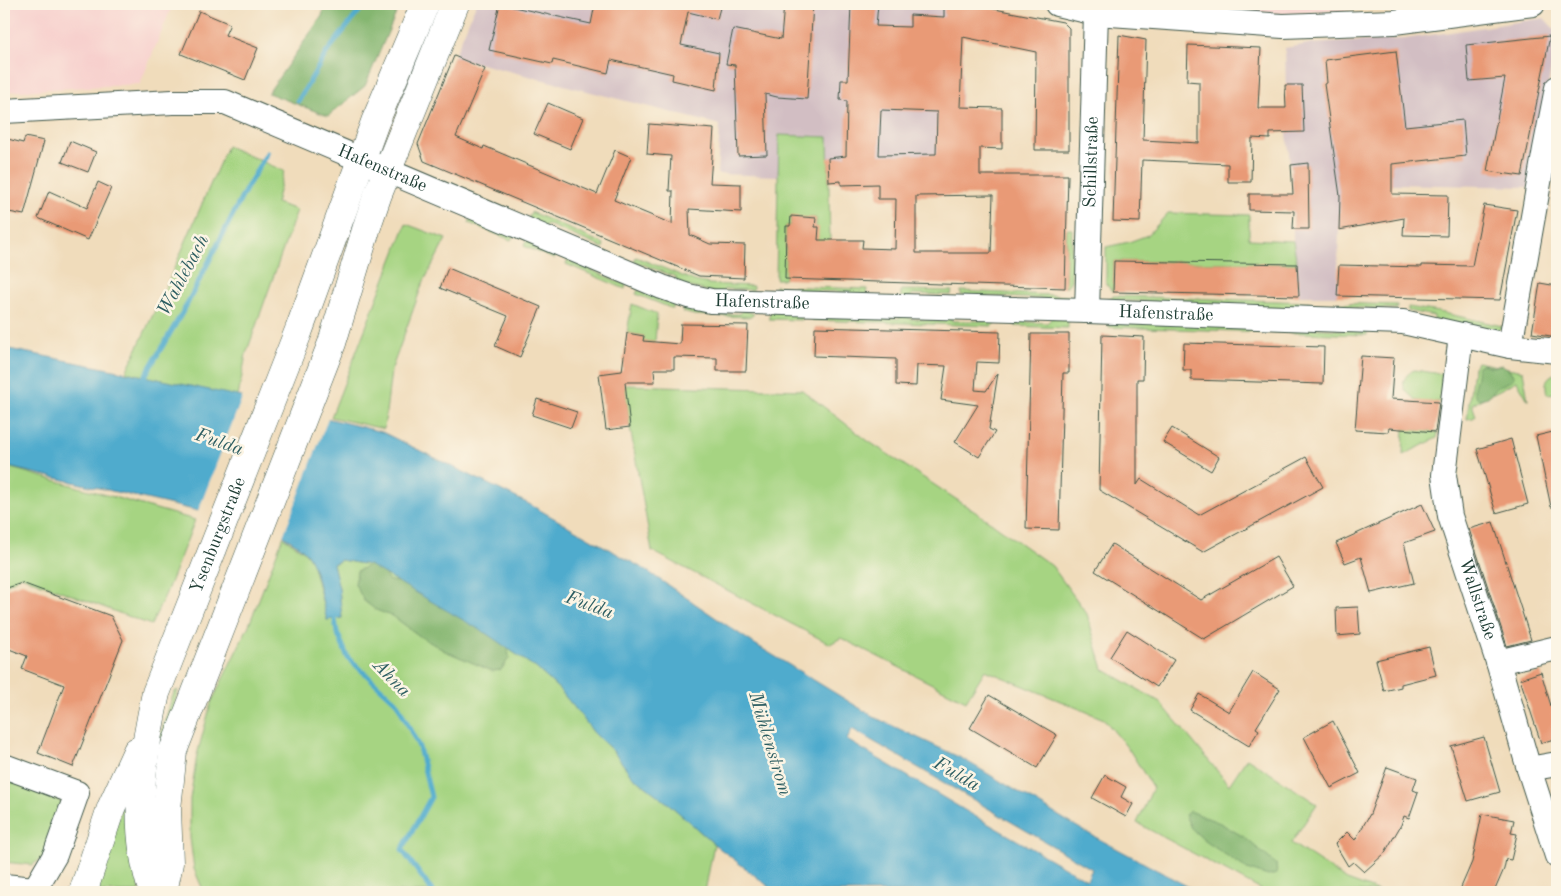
<svg xmlns="http://www.w3.org/2000/svg" width="1561" height="896" viewBox="0 0 1561 896" font-family="'Old Standard TT',serif">
  <style>
    .built { fill: #f7d0cd }
    .industrial { fill: #d2bec3 }
    .green { fill: #a6d482; stroke: #62885b }
    .forest { fill: #84b670; stroke: #527a52 }
    .water { fill: #4fabcd; stroke: #377480; fill-rule: evenodd }
    .pier { fill: #f0dcbb }
    .lines { fill: none; stroke-linecap: round; stroke-linejoin: round }
    .stream { stroke: #4fabcd; stroke-width: 5 }
    .building { fill: #e99a76; fill-rule: evenodd }
    .minor-casing { stroke: #3e5548; stroke-width: 26 }
    .major-casing { stroke: #3e5548; stroke-width: 29 }
    .minor { stroke: #fff; stroke-width: 24 }
    .major { stroke: #fff; stroke-width: 28 }
    .labels { text-anchor: middle; dominant-baseline: central; stroke-width: 5; stroke-linejoin: round; paint-order: stroke }
    .street-label { font-size: 18px; fill: #1f3d34; stroke: #fcf5e5 }
    .water-label { font-size: 19px; font-style: italic; fill: #2d5e62; stroke: #fcf5e5 }
  </style>
  <rect width="100%" height="100%" fill="#fcf5e5"/>
  <filter id="ink" filterUnits="userSpaceOnUse"><feTurbulence type="fractalNoise" baseFrequency=".02" numOctaves="2"/><feDisplacementMap in="SourceGraphic" scale="10" xChannelSelector="R" yChannelSelector="G"/><feConvolveMatrix kernelMatrix="1 2 1 2 8 2 1 2 1" color-interpolation-filters="sRGB"/></filter>
  <filter id="wash" filterUnits="userSpaceOnUse"><feTurbulence type="fractalNoise" baseFrequency=".0096" numOctaves="4" result="noise"/><feDisplacementMap in="SourceGraphic" scale="20" xChannelSelector="R" yChannelSelector="G"/><feGaussianBlur stdDeviation="1.12" result="paint"/><feColorMatrix in="noise" values="0 0 0 0 0 0 0 0 0 0 0 0 0 0 0 0 0 1.4 0 .05"/><feComposite in="paint" operator="in"/></filter>
  <g filter="url(#wash)">
    <rect width="100%" height="100%" fill="#f0dcbb"/>
    <path class="built" d="M 4,4 L 173,4 L 140,84 L 4,92 Z
      M 1159,4 L 1427,4 L 1282,14 L 1215,7 Z"/>
    <path class="industrial" d="M 476,4 L 964,4 L 959,175 L 829,182 L 828,137 L 779,135 L 778,176 L 717,174 L 720,125 L 454,57 Z
      M 1544,18 L 1557,32 L 1557,37 L 1529,187 L 1392,184 L 1391,220 L 1339,230 L 1337,296 L 1299,296 L 1297,264 L 1293,241 L 1293,194 L 1287,133 L 1285,48 L 1309,44 L 1405,39 Z"/>
    <path class="green" d="M 779,135 L 828,137 L 830,245 L 817,255 L 816,218 L 791,217 L 790,226 L 786,226 L 785,279 L 776,279 Z
      M 227,146 L 284,171 L 276,203 L 297,210 L 246,354 L 238,397 L 126,372 L 166,287 Z
      M 531,212 L 604,244 L 603,248 L 547,224 L 543,228 L 530,222 L 529,216 Z
      M 1168,213 L 1249,215 L 1249,239 L 1293,241 L 1297,264 L 1114,261 L 1113,292 L 1106,284 L 1106,247 L 1129,242 L 1148,235 Z
      M 470,220 L 473,220 L 496,230 L 503,227 L 511,231 L 513,237 L 511,240 L 469,223 Z
      M 406,224 L 446,239 L 422,285 L 391,371 L 384,429 L 331,417 Z
      M 1067,229 L 1072,229 L 1071,281 L 1065,288 Z
      M 533,240 L 534,246 L 546,251 L 550,248 L 555,249 L 556,255 L 554,259 L 524,246 L 525,242 Z
      M 636,257 L 695,281 L 709,284 L 753,286 L 753,290 L 725,289 L 721,294 L 676,284 L 676,277 L 634,261 Z
      M 568,260 L 626,285 L 625,289 L 566,264 Z
      M 775,286 L 867,289 L 866,294 L 853,297 L 849,292 L 775,290 Z
      M 638,290 L 666,302 L 671,299 L 674,300 L 673,309 L 636,294 Z
      M 901,290 L 952,291 L 951,295 L 913,294 L 909,298 L 901,298 Z
      M 961,291 L 1070,296 L 1070,304 L 1045,299 L 961,295 Z
      M 1114,296 L 1310,302 L 1310,306 L 1293,306 L 1290,310 L 1253,308 L 1250,305 L 1105,300 Z
      M 1333,303 L 1397,305 L 1397,309 L 1333,307 Z
      M 632,304 L 657,314 L 655,342 L 643,341 L 644,336 L 627,333 Z
      M 688,305 L 692,306 L 694,312 L 712,314 L 716,309 L 719,309 L 722,314 L 740,314 L 743,310 L 754,314 L 751,317 L 694,315 L 682,312 L 684,308 Z
      M 1408,307 L 1439,312 L 1502,326 L 1501,328 L 1497,331 L 1434,320 L 1434,316 L 1408,311 Z
      M 773,310 L 801,315 L 801,320 L 769,319 L 769,315 Z
      M 815,312 L 827,312 L 831,317 L 846,317 L 849,313 L 854,313 L 858,318 L 873,318 L 877,314 L 881,314 L 884,319 L 900,318 L 903,314 L 907,315 L 911,319 L 942,320 L 945,315 L 950,315 L 952,321 L 985,321 L 988,316 L 995,320 L 995,323 L 992,326 L 812,320 L 811,317 Z
      M 1052,318 L 1068,318 L 1068,328 L 1015,326 L 1016,321 L 1026,319 L 1026,322 L 1047,323 Z
      M 1110,319 L 1367,331 L 1367,335 L 1109,327 Z
      M 1477,362 L 1523,371 L 1528,400 L 1517,381 L 1472,404 L 1476,416 L 1473,418 L 1467,419 L 1473,369 Z
      M 1414,370 L 1442,374 L 1440,402 C 1433,402 1422,403 1416,400 C 1413,399 1412,396 1410,395 C 1399,386 1403,376 1414,370 Z
      M 1554,374 L 1557,374 L 1557,393 L 1547,394 C 1545,384 1545,378 1554,374 Z
      M 625,385 L 802,390 L 868,441 L 992,523 L 1052,566 L 1087,614 L 1103,669 L 1160,702 L 1229,785 L 1247,758 L 1317,804 L 1291,843 L 1347,880 L 1380,892 L 1265,892 L 1137,823 L 1153,788 L 1130,751 L 1104,719 L 985,670 L 966,701 L 841,638 L 830,644 L 652,551 L 630,427 Z
      M 1404,429 L 1438,432 L 1437,438 L 1403,455 Z
      M 4,466 L 195,520 L 166,593 L 151,625 L 21,576 L 4,586 Z
      M 283,537 L 305,552 L 312,562 L 327,620 L 342,618 L 339,588 L 333,564 L 341,560 L 369,565 L 487,634 L 536,668 L 559,689 L 579,713 L 594,733 L 613,751 L 632,776 L 669,804 L 714,844 L 705,892 L 204,892 L 194,869 L 190,838 L 190,799 L 197,755 L 211,703 L 249,625 Z
      M 178,690 L 159,784 L 151,849 L 157,745 L 174,692 Z
      M 4,777 L 45,792 L 61,802 L 62,817 L 43,858 L 32,865 L 4,862 Z
      M 129,786 L 140,892 L 93,892 Z"/>
    <path class="forest" d="M 325,4 L 400,4 L 365,86 L 328,116 L 268,93 L 322,16 Z
      M 1483,364 L 1491,367 L 1502,365 L 1509,369 L 1514,377 L 1511,381 L 1497,387 L 1488,397 L 1479,399 C 1467,390 1480,380 1477,368 L 1479,365 Z
      M 372,564 L 382,571 L 389,581 L 407,583 L 508,646 L 509,658 L 501,670 L 492,671 L 445,651 L 421,637 L 394,617 L 376,610 L 364,601 L 355,584 L 357,571 Z
      M 1190,811 L 1220,823 L 1244,837 L 1276,864 L 1277,874 L 1268,876 L 1247,869 L 1205,841 L 1191,828 L 1185,815 Z"/>
    <path class="water" d="M 4,348 L 144,376 L 242,397 L 382,432 L 529,504 L 644,569 L 753,643 L 876,718 L 963,759 L 1084,831 L 1198,892 L 776,892 L 714,844 L 669,804 L 632,776 L 613,751 L 594,733 L 579,713 L 559,689 L 536,668 L 487,634 L 369,565 L 341,560 L 333,564 L 339,588 L 342,618 L 327,620 C 322,603 317,566 306,553 C 299,544 285,539 276,529 L 201,511 L 198,511 L 4,466 ZM 852,729 L 1092,869 L 1087,880 L 966,811 L 847,740 Z"/>
    <path class="pier" d="M 243,395 L 329,416 L 282,539 L 274,532 L 201,513 L 197,514 Z"/>
    <g class="lines">
      <path class="stream" d="M 298,101 L 327,52 L 365,4
        M 142,381 L 185,308 L 246,189 L 267,153
        M 334,613 L 337,632 L 348,658 L 397,703 L 419,747 L 431,797 L 402,850 L 433,892"/>
    </g>
    <g id="blocks">
      <path class="building" d="M 500,4 L 591,24 L 595,4 L 721,4 L 717,19 L 688,12 L 681,45 L 719,53 L 716,90 L 672,80 L 673,74 L 611,60 L 608,73 L 553,60 L 552,64 L 489,50 Z
        M 784,4 L 813,4 L 807,99 L 777,97 L 765,94 L 767,155 L 738,156 L 735,65 L 726,64 L 733,29 L 781,39 Z
        M 851,4 L 878,4 L 876,26 L 910,27 L 910,15 L 944,17 L 944,4 L 968,4 L 1063,22 L 1069,28 L 1069,150 L 1035,150 L 1036,52 L 963,37 L 960,107 L 1002,108 L 1002,149 L 980,148 L 980,175 L 1068,175 L 1065,288 L 785,279 L 786,226 L 790,226 L 791,216 L 816,218 L 815,227 L 819,227 L 818,240 L 863,240 L 862,248 L 895,249 L 896,199 L 878,199 L 878,184 L 841,185 L 841,181 L 829,182 L 828,158 L 846,156 L 847,101 L 840,100 L 841,80 L 848,80 ZM 881,110 L 937,112 L 936,154 L 879,155 ZM 993,195 L 991,253 L 916,253 L 916,196 Z
        M 199,11 L 230,24 L 225,35 L 258,48 L 245,80 L 181,54 Z
        M 1119,35 L 1146,40 L 1143,140 L 1199,143 L 1199,82 L 1187,81 L 1188,45 L 1261,48 L 1258,108 L 1286,108 L 1285,85 L 1302,85 L 1304,132 L 1270,133 L 1270,139 L 1252,138 L 1251,182 L 1228,182 L 1228,164 L 1142,160 L 1140,222 L 1113,221 Z
        M 1550,36 L 1522,176 L 1487,171 L 1505,78 L 1469,81 L 1466,45 Z
        M 1396,51 L 1405,126 L 1463,120 L 1466,156 L 1392,164 L 1392,194 L 1448,195 L 1447,236 L 1403,235 L 1404,218 L 1339,230 L 1340,196 L 1324,84 L 1327,83 L 1325,60 Z
        M 454,56 L 485,69 L 456,137 L 483,149 L 484,146 L 597,194 L 615,150 L 631,157 L 614,200 L 672,224 L 673,191 L 669,191 L 671,156 L 647,154 L 649,124 L 714,129 L 710,183 L 741,184 L 741,212 L 689,209 L 690,235 L 710,244 L 745,245 L 744,278 L 699,276 L 424,161 L 418,144 Z
        M 548,103 L 583,118 L 570,149 L 534,134 Z
        M 25,137 L 44,141 L 24,215 L 4,211 L 4,138 L 23,143 Z
        M 70,141 L 96,152 L 88,172 L 62,162 Z
        M 1308,163 L 1309,229 L 1293,229 L 1294,211 L 1249,210 L 1249,194 L 1293,194 L 1291,165 Z
        M 98,182 L 111,188 L 88,240 L 38,218 L 49,191 L 87,208 Z
        M 1484,205 L 1517,210 L 1500,300 L 1337,296 L 1339,265 L 1422,267 L 1422,265 L 1472,266 Z
        M 1114,261 L 1297,264 L 1299,296 L 1113,292 Z
        M 448,268 L 541,307 L 520,357 L 495,346 L 508,316 L 440,288 Z
        M 1540,283 L 1557,286 L 1557,337 L 1532,333 Z
        M 681,324 L 748,325 L 746,371 L 717,371 L 717,358 L 674,357 L 674,369 L 654,369 L 655,382 L 625,382 L 630,427 L 606,430 L 599,374 L 622,371 L 627,333 L 644,336 L 643,341 L 680,344 Z
        M 815,327 L 1000,332 L 999,363 L 977,362 L 975,390 L 986,391 L 998,373 L 989,429 L 995,432 L 979,457 L 955,442 L 978,405 L 941,400 L 946,366 L 917,365 L 916,386 L 896,385 L 896,359 L 814,356 Z
        M 1031,334 L 1069,334 L 1069,373 L 1063,373 L 1059,530 L 1026,529 Z
        M 1102,335 L 1144,337 L 1143,379 L 1137,379 L 1137,485 L 1141,479 L 1199,515 L 1306,457 L 1323,487 L 1203,552 L 1099,490 Z
        M 1184,343 L 1324,347 L 1323,384 L 1191,380 L 1191,370 L 1183,370 Z
        M 1361,356 L 1394,358 L 1391,399 L 1439,402 L 1435,432 L 1389,428 L 1388,432 L 1355,430 Z
        M 537,399 L 577,412 L 571,428 L 532,415 Z
        M 1172,428 L 1219,457 L 1211,471 L 1163,442 Z
        M 1557,431 L 1557,507 L 1551,507 L 1536,436 Z
        M 1511,439 L 1528,504 L 1496,513 L 1477,449 Z
        M 1422,504 L 1435,532 L 1404,543 L 1414,583 L 1371,593 L 1361,557 L 1345,563 L 1336,543 Z
        M 1493,522 L 1531,640 L 1507,646 L 1469,529 Z
        M 1112,544 L 1201,600 L 1276,557 L 1293,586 L 1204,639 L 1095,571 Z
        M 22,583 L 111,616 L 123,640 L 73,767 L 38,753 L 64,685 L 22,669 L 27,656 L 4,647 L 4,589 Z
        M 1358,607 L 1360,634 L 1337,636 L 1336,608 Z
        M 1127,630 L 1174,660 L 1157,687 L 1110,657 Z
        M 1429,647 L 1436,675 L 1401,684 L 1401,687 L 1384,691 L 1376,660 Z
        M 1253,672 L 1280,689 L 1256,728 L 1259,730 L 1249,746 L 1190,710 L 1199,694 L 1229,712 Z
        M 1541,672 L 1551,706 L 1557,704 L 1557,738 L 1541,743 L 1520,679 Z
        M 989,695 L 1057,735 L 1037,768 L 970,728 Z
        M 1333,721 L 1360,773 L 1331,788 L 1304,737 Z
        M 1484,737 L 1500,792 L 1468,801 L 1451,746 Z
        M 1387,767 L 1417,778 L 1413,790 L 1418,792 L 1409,818 L 1404,816 L 1401,825 L 1384,854 L 1364,872 L 1353,862 L 1348,866 L 1335,844 L 1347,832 L 1355,840 L 1370,814 Z
        M 1105,775 L 1126,787 L 1121,797 L 1133,804 L 1126,817 L 1092,798 Z
        M 1482,814 L 1514,820 L 1511,833 L 1517,834 L 1511,860 L 1506,859 L 1504,869 L 1494,892 L 1459,892 L 1472,862 Z"/>
    </g>
  </g>
  <g filter="url(#ink)">
    <use href="#blocks" fill-opacity="0" stroke="#3e5548" stroke-width="1"/>
    <g class="lines">
      <defs>
        <g id="minor">
          <path d="M 1057,4 L 1096,13 L 1283,26 L 1394,22 L 1533,4"/>
          <path id="s1" d="M 4,111 L 173,102 L 225,102 L 662,287 L 688,296 L 711,301 L 1087,311 L 1403,322 L 1510,346 L 1557,351"/>
          <path id="s2" d="M 1087,311 L 1096,13 L 1100,4"/>
          <path id="s3" d="M 1461,335 L 1444,475 L 1450,516 L 1498,662 L 1529,769 L 1557,856"/>
          <path d="M 1510,346 L 1545,149 L 1557,88"/>
          <path d="M 1498,662 L 1557,648"/>
          <path d="M 4,766 L 77,793 L 55,855 L 35,889 L 4,886"/>
          <path d="M 1529,769 L 1557,764"/>
        </g>
        <g id="major">
          <path d="M 83,892 L 111,808 L 137,751"/>
          <path id="s4" d="M 153,892 C 131,828 142,758 156,693 L 299,330 L 375,122 L 425,4"/>
          <path d="M 163,892 L 169,863 L 167,809 L 173,751 L 332,343 L 369,220 L 378,194 L 455,4"/>
        </g>
      </defs>
      <use href="#minor" class="minor-casing"/>
      <use href="#major" class="major-casing"/>
      <use href="#minor" class="minor"/>
      <use href="#major" class="major"/>
    </g>
  </g>
  <g class="labels">
    <g class="street-label">
      <text stroke="none"><textPath href="#s2" startOffset="149">Schillstraße</textPath></text>
      <text stroke="none"><textPath href="#s1" startOffset="392">Hafenstraße</textPath></text>
      <text stroke="none"><textPath href="#s1" startOffset="798">Hafenstraße</textPath></text>
      <text stroke="none"><textPath href="#s1" startOffset="1202">Hafenstraße</textPath></text>
      <text stroke="none"><textPath href="#s4" startOffset="371">Ysenburgstraße</textPath></text>
      <text stroke="none"><textPath href="#s3" startOffset="270">Wallstraße</textPath></text>
    </g>
    <g class="water-label">
      <text transform="translate(184 276) rotate(-62)">Wahlebach</text>
      <text transform="translate(219 443) rotate(19)">Fulda</text>
      <text transform="translate(589 606) rotate(20)">Fulda</text>
      <text transform="translate(391 679) rotate(46)">Ahna</text>
      <text transform="translate(769 744) rotate(73)">Mühlenstrom</text>
      <text transform="translate(956 775) rotate(30)">Fulda</text>
    </g>
  </g>
  <rect width="1561" height="896" fill="none" stroke="#fcf5e5" stroke-width="20"/>
</svg>
